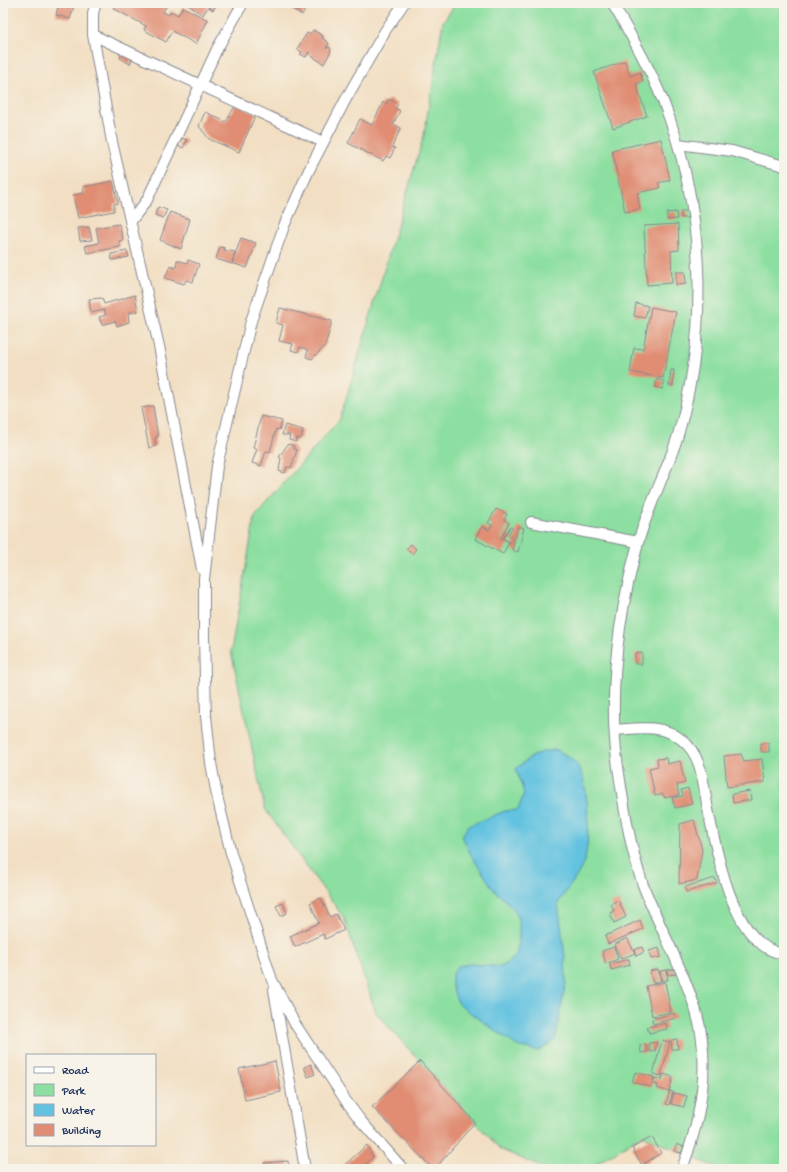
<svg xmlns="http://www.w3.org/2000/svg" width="787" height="1172" viewBox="0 0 787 1172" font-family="'Gochi Hand',sans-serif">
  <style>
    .green { fill: #8cdfa0; stroke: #54877f }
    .water { fill: #62c2e0; stroke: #3e789f }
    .building { fill: #e08d73 }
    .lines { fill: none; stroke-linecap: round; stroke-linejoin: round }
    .street-casing { stroke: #868790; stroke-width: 12 }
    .street { stroke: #fff; stroke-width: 10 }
  </style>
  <rect width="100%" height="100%" fill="#f7f3e8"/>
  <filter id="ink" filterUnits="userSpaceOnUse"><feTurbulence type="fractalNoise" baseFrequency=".025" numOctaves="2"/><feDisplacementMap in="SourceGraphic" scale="8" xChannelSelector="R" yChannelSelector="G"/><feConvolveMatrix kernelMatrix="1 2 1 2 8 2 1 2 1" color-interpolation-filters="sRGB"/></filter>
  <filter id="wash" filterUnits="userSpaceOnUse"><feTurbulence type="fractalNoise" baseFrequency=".012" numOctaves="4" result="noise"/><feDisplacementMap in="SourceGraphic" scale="16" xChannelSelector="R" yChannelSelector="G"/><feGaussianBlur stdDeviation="0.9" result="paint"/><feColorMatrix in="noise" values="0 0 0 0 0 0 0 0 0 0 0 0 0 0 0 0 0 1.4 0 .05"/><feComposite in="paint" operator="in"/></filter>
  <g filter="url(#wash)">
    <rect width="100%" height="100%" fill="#f2dfc3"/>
    <path class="green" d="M 456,3 L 784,3 L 784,1169 L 719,1169 L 642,1135 L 588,1169 L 545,1169 L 500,1149 L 376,1013 L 344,918 L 265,809 L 231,651 L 255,516 L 340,419 L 424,135 L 443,22 Z"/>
    <path class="water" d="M 557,750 C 566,755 575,760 580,770 C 589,786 591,848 583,864 C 577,878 566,891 558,903 L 565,956 L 566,982 L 555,1040 L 539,1051 L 517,1046 L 458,1004 L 452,986 L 452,975 L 458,966 L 471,964 L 502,967 L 516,955 L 519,941 L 519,922 L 514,909 L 494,890 L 471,855 L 462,836 L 468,826 L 505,811 L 518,810 L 524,793 L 516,769 C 530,756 538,751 557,750 Z"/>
    <g id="blocks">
      <path class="building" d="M 59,3 L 75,3 L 70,19 L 56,15 Z
        M 116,3 L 164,3 L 167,5 L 163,12 L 169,15 L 171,11 L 178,15 L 183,7 L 208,20 L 196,44 L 172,31 L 166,42 L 144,30 L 146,26 L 113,8 Z
        M 185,3 L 218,3 L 213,10 L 208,7 L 203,15 Z
        M 281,3 L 309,3 L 302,15 Z
        M 313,30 L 323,36 L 322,38 L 329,43 L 326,48 L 327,49 L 328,47 L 331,48 L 330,50 L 331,51 L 324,64 L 310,55 L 311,54 L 309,52 L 306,57 L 300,54 L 302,52 L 297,49 L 307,33 L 310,34 Z
        M 122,53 L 132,59 L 130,64 L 120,58 Z
        M 625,61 L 630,76 L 640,72 L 643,82 L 636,84 L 647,116 L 613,128 L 594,72 Z
        M 389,99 L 398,104 L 395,108 L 400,111 L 393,124 L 401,128 L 392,147 L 395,148 L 390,158 L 386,156 L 383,161 L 348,143 L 360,119 L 372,125 L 383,102 L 386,104 Z
        M 236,104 L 256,114 L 239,152 L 209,139 L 199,126 L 205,112 L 226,122 Z
        M 182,138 L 187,140 L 183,148 L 178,146 Z
        M 661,139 L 670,180 L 658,183 L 660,188 L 637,193 L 640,209 L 625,212 L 612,150 Z
        M 113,181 L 118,203 L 114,204 L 114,211 L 78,218 L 73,195 L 84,193 L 83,187 Z
        M 158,207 L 167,210 L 163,218 L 155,215 Z
        M 681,211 L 688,211 L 688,218 L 681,218 Z
        M 170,212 L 190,219 L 181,249 L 160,240 Z
        M 676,212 L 677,219 L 667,220 L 667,213 Z
        M 119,224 L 123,240 L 119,241 L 120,247 L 87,253 L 85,246 L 99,243 L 96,228 Z
        M 678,224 L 679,250 L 671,251 L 672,283 L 647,285 L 644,226 Z
        M 89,227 L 92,240 L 80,241 L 78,228 Z
        M 241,238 L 256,243 L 247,268 L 232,263 Z
        M 220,247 L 225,248 L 224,250 L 235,252 L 232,264 L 216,259 Z
        M 127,251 L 129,257 L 112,260 L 111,254 Z
        M 177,260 L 187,263 L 188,260 L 199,264 L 193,282 L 186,280 L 184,284 L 165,278 L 170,266 L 176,268 Z
        M 676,272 L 685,272 L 686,284 L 676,285 Z
        M 135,295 L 138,311 L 128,313 L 129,322 L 117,326 L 115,321 L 102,325 L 99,317 L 106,315 L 104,310 L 91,313 L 89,299 L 102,298 L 104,304 Z
        M 636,303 L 648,306 L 645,318 L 634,316 Z
        M 651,307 L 676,312 L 663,378 L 630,372 L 634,348 L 643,349 Z
        M 280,308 L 332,321 L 325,346 L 312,359 L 306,357 L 308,350 L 300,347 L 298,352 L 291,350 L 293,344 L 279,341 L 283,325 L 276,323 Z
        M 671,370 L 674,370 L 673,386 L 669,386 Z
        M 657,379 L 664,381 L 662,389 L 655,387 Z
        M 153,406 L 158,437 L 155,438 L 156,446 L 149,448 L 141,408 Z
        M 261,416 L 282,421 L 279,430 L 276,429 L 270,452 L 266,451 L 261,466 L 252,463 L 257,449 L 253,448 Z
        M 285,425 L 303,430 L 301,439 L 297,438 L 296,442 L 289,440 L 290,435 L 282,435 Z
        M 288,444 L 294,446 L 294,449 L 297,450 L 291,468 L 287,467 L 285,473 L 279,471 L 281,458 L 279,457 Z
        M 496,509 L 507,514 L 504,520 L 509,523 L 501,538 L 509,542 L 503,554 L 475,539 L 482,526 L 489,530 L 492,525 L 488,523 Z
        M 518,526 L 524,528 L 518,552 L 512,550 Z
        M 510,527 L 512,528 L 508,535 L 513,538 L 510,543 L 503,538 Z
        M 411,544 L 416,549 L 412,554 L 406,549 Z
        M 635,653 L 642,653 L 642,664 L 635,664 Z
        M 761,743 L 769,743 L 769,752 L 761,752 Z
        M 741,754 L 744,761 L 762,759 L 765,782 L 727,787 L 724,756 Z
        M 666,758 L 667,764 L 680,761 L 685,783 L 677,785 L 679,795 L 665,798 L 663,794 L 655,796 L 649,768 L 658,766 L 657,759 Z
        M 688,788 L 692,804 L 675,808 L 672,798 L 683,796 L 681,790 Z
        M 750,791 L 751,800 L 733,803 L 732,794 Z
        M 694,820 L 702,850 L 697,880 L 679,884 L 680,824 Z
        M 715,878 L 717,883 L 686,892 L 685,887 Z
        M 321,898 L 330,917 L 336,914 L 344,930 L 325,939 L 323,934 L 295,947 L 290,936 L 319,923 L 310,903 Z
        M 618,900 L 626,917 L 614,923 L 610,913 L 614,911 L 611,904 Z
        M 283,903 L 287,913 L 281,916 L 276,906 Z
        M 640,920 L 643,929 L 608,944 L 605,936 Z
        M 627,938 L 635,953 L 621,959 L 614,945 Z
        M 614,947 L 618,959 L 606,964 L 602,951 Z
        M 642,947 L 644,952 L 636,956 L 634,950 Z
        M 659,948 L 661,957 L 651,959 L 649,951 Z
        M 629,959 L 630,965 L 611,970 L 610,964 Z
        M 658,969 L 661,981 L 653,983 L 650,971 Z
        M 674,969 L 676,974 L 668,975 L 667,970 Z
        M 666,970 L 668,980 L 662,981 L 660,971 Z
        M 665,982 L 671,1012 L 652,1016 L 646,986 Z
        M 674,1013 L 676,1018 L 653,1024 L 652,1019 Z
        M 666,1023 L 667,1029 L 649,1033 L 647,1027 Z
        M 677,1039 L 678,1049 L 672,1049 L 671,1040 Z
        M 662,1040 L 670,1042 L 661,1076 L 653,1074 Z
        M 657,1042 L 655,1051 L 650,1052 L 649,1043 Z
        M 646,1044 L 647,1052 L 641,1053 L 640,1045 Z
        M 275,1061 L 281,1092 L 245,1100 L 239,1069 Z
        M 420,1061 L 475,1122 L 435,1169 L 433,1169 L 372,1107 Z
        M 311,1064 L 315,1074 L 308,1077 L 304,1067 Z
        M 635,1072 L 654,1077 L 651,1087 L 632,1082 Z
        M 663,1074 L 673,1077 L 669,1092 L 657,1088 L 658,1085 L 653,1083 L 655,1078 L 662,1080 Z
        M 670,1091 L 673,1092 L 669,1105 L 666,1104 Z
        M 674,1093 L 687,1096 L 684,1107 L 671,1104 Z
        M 652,1137 L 661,1153 L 642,1165 L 632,1148 Z
        M 677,1144 L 684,1147 L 681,1153 L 674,1151 Z
        M 367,1145 L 373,1157 L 361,1169 L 340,1169 Z
        M 288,1161 L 289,1169 L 264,1169 L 264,1163 Z"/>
    </g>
  </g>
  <g filter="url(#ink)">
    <use href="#blocks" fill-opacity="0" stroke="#868790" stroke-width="1"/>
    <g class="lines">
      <defs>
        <path id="street" d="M 96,3 L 93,13 L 93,35 L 112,142 L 159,346 L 202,569
          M 612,3 C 634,40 655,77 669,117 C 705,218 708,332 678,435 C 667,472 648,506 638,543 C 619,613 608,687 617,760 C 623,801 629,845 643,885 C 659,927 682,966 695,1008 C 712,1061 701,1119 682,1169
          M 93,35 L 323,142
          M 678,144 L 732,151 L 784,166
          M 131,221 L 147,200 L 217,49 L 243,3
          M 531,522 L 638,542
          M 615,730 C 638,728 663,724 682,740 C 703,756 703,785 708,809 C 716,850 733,948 784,954
          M 274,990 L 305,1169
          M 403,1169 L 361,1121 L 346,1101 L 295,1024 L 272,980 L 231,853 L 217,796 L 211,763 L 206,716 L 204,638 L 204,579 L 217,466 L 251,321 L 284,226 L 309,170 L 347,97 L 385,31 L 404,3"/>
      </defs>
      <use href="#street" class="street-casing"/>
      <use href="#street" class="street"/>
    </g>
  </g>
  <rect width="787" height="1172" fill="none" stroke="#f7f3e8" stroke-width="16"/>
  <rect x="26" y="1054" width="130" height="92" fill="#f7f3e8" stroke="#9fa5b1"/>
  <rect x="34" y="1067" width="20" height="6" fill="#ffffff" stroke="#9fa5b1"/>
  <text x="62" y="1074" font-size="12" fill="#1b2f5e">Road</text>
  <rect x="34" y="1084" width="20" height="12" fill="#8cdfa0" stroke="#9fa5b1"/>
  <text x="62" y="1094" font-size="12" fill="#1b2f5e">Park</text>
  <rect x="34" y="1104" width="20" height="12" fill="#62c2e0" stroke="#9fa5b1"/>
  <text x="62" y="1114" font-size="12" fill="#1b2f5e">Water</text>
  <rect x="34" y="1124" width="20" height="12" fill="#e08d73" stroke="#9fa5b1"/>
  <text x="62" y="1134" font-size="12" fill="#1b2f5e">Building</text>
</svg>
